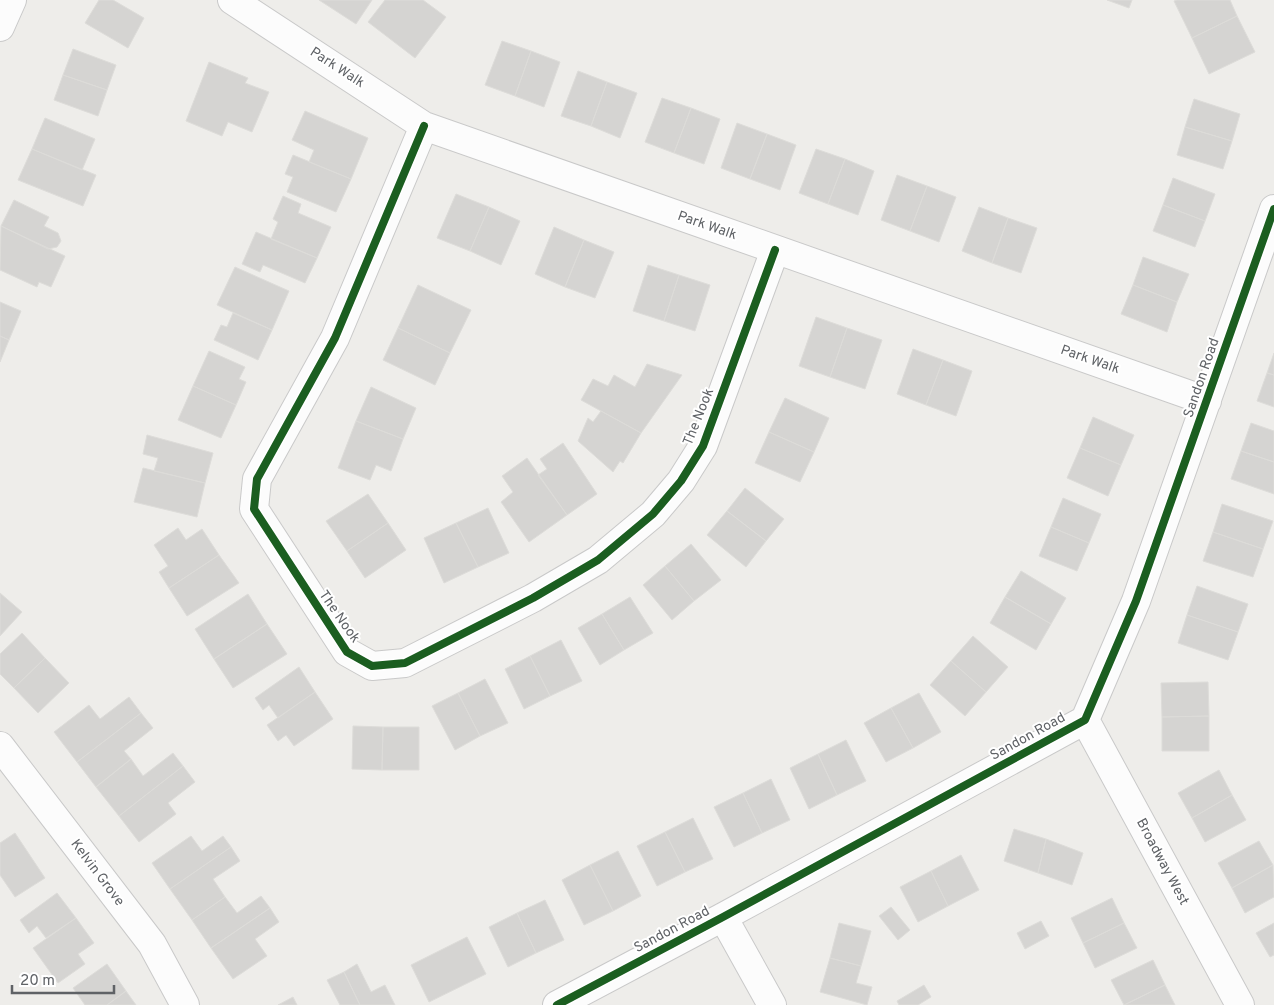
<svg xmlns="http://www.w3.org/2000/svg" width="1274" height="1005" viewBox="0 0 1274 1005" font-family="Overpass,sans-serif">
  <style>
    .building { fill: #d5d4d2; stroke: #dddcd9 }
    .lines { fill: none; stroke-linecap: round; stroke-linejoin: round }
    .minor-casing { stroke: #c9c9c9; stroke-width: 30 }
    .minor { stroke: #fcfcfc; stroke-width: 28 }
    .cycleway-casing { stroke: #fff; stroke-width: 11 }
    .cycleway { stroke: #1b5e20; stroke-width: 8 }
    .labels { text-anchor: middle; dominant-baseline: central; stroke-width: 4; stroke-linejoin: round; paint-order: stroke }
    .street-label { font-size: 14px; fill: #5f6266; stroke: #fff }
  </style>
  <rect width="100%" height="100%" fill="#eeedea"/>
  <path class="building" d="M 99,0 L 113,0 L 144,18 L 128,48 L 85,23 Z
    M 319,0 L 372,0 L 356,24 Z
    M 385,0 L 423,0 L 446,17 L 415,58 L 368,22 Z
    M 1107,0 L 1132,0 L 1129,8 Z
    M 1177,0 L 1230,0 L 1237,16 L 1192,38 L 1174,1 Z
    M 1237,16 L 1255,52 L 1209,74 L 1192,38 Z
    M 502,41 L 531,51 L 515,96 L 485,85 Z
    M 73,49 L 116,65 L 107,90 L 63,75 Z
    M 531,51 L 560,62 L 544,107 L 515,96 Z
    M 209,62 L 248,78 L 245,83 L 269,92 L 252,132 L 228,122 L 222,136 L 186,121 Z
    M 578,71 L 607,82 L 591,126 L 561,116 Z
    M 63,75 L 107,90 L 98,116 L 54,100 Z
    M 607,82 L 637,93 L 620,138 L 591,126 Z
    M 662,98 L 691,108 L 674,153 L 645,142 Z
    M 1194,99 L 1240,114 L 1232,141 L 1185,127 Z
    M 691,108 L 720,119 L 704,164 L 674,153 Z
    M 305,111 L 368,138 L 351,179 L 309,162 L 314,150 L 292,140 Z
    M 45,118 L 95,139 L 82,170 L 32,149 Z
    M 737,123 L 767,134 L 750,179 L 721,168 Z
    M 1185,127 L 1232,141 L 1223,169 L 1177,155 Z
    M 767,134 L 796,145 L 780,190 L 750,179 Z
    M 32,149 L 96,175 L 83,206 L 18,180 Z
    M 816,149 L 845,159 L 828,204 L 799,193 Z
    M 293,155 L 351,179 L 336,212 L 287,192 L 293,177 L 285,174 Z
    M 845,159 L 874,171 L 858,215 L 828,204 Z
    M 897,175 L 927,186 L 910,231 L 881,220 Z
    M 1173,178 L 1215,194 L 1205,221 L 1163,205 Z
    M 927,186 L 956,197 L 939,242 L 910,231 Z
    M 456,194 L 489,207 L 470,251 L 437,238 Z
    M 283,196 L 301,204 L 298,213 L 331,227 L 317,258 L 271,239 L 278,222 L 273,219 Z
    M 14,200 L 49,217 L 44,226 L 58,233 L 61,241 L 57,247 L 48,249 L 1,226 Z
    M 1163,205 L 1205,221 L 1195,247 L 1153,231 Z
    M 489,207 L 520,221 L 501,265 L 470,251 Z
    M 979,207 L 1008,218 L 992,263 L 962,251 Z
    M 1008,218 L 1037,228 L 1021,273 L 992,263 Z
    M 1,226 L 65,256 L 51,287 L 39,282 L 37,287 L 0,270 Z
    M 554,227 L 584,240 L 565,287 L 535,274 Z
    M 256,232 L 317,258 L 305,283 L 263,265 L 260,272 L 242,264 Z
    M 584,240 L 614,252 L 595,298 L 565,287 Z
    M 1143,257 L 1189,274 L 1177,302 L 1133,285 Z
    M 648,265 L 679,275 L 664,321 L 633,311 Z
    M 235,267 L 289,291 L 272,330 L 217,305 Z
    M 679,275 L 710,285 L 695,331 L 664,321 Z
    M 418,285 L 471,310 L 450,353 L 398,328 Z
    M 1133,285 L 1177,302 L 1167,332 L 1121,314 Z
    M 0,302 L 21,311 L 9,340 L 0,336 Z
    M 233,313 L 272,330 L 258,360 L 214,340 L 221,325 L 227,327 Z
    M 816,317 L 847,328 L 830,377 L 799,366 Z
    M 398,328 L 450,353 L 435,385 L 383,360 Z
    M 847,328 L 882,340 L 865,389 L 830,377 Z
    M 0,336 L 9,340 L 0,362 Z
    M 913,349 L 943,360 L 926,405 L 897,394 Z
    M 209,351 L 245,367 L 239,379 L 246,382 L 236,405 L 193,386 Z
    M 1274,353 L 1274,375 L 1267,373 Z
    M 943,360 L 972,371 L 956,416 L 926,405 Z
    M 647,364 L 682,375 L 641,433 L 581,400 L 593,379 L 608,386 L 614,375 L 635,387 Z
    M 1267,373 L 1274,375 L 1274,407 L 1257,401 Z
    M 193,386 L 236,405 L 221,438 L 178,420 Z
    M 371,387 L 416,408 L 403,439 L 356,421 Z
    M 785,398 L 829,418 L 814,452 L 769,432 Z
    M 601,411 L 641,433 L 623,463 L 620,461 L 613,472 L 578,441 L 588,418 L 593,422 Z
    M 1093,417 L 1134,435 L 1121,465 L 1080,448 Z
    M 356,421 L 403,439 L 391,471 L 376,465 L 370,480 L 338,468 Z
    M 1251,423 L 1274,431 L 1274,462 L 1241,451 Z
    M 769,432 L 814,452 L 800,482 L 755,463 Z
    M 147,435 L 213,453 L 205,483 L 154,471 L 158,458 L 143,454 Z
    M 563,443 L 597,494 L 567,515 L 538,475 L 547,469 L 540,459 Z
    M 1080,448 L 1121,465 L 1108,496 L 1067,478 Z
    M 1241,451 L 1274,462 L 1274,494 L 1231,479 Z
    M 527,458 L 567,515 L 529,542 L 501,502 L 513,492 L 502,476 Z
    M 143,468 L 205,483 L 197,517 L 134,502 Z
    M 745,488 L 784,519 L 766,541 L 727,511 Z
    M 368,494 L 388,523 L 347,551 L 326,521 Z
    M 1063,498 L 1101,514 L 1089,543 L 1051,527 Z
    M 1222,504 L 1273,521 L 1263,549 L 1213,532 Z
    M 488,508 L 509,553 L 478,567 L 456,523 Z
    M 727,511 L 766,541 L 746,567 L 707,535 Z
    M 388,523 L 406,550 L 365,578 L 347,551 Z
    M 456,523 L 478,567 L 444,583 L 424,538 Z
    M 1051,527 L 1089,543 L 1077,571 L 1039,556 Z
    M 178,528 L 186,540 L 202,529 L 219,555 L 169,588 L 159,572 L 168,566 L 154,545 Z
    M 1213,532 L 1263,549 L 1253,577 L 1203,561 Z
    M 691,544 L 721,580 L 694,601 L 665,566 Z
    M 219,555 L 239,583 L 187,616 L 169,588 Z
    M 665,566 L 694,601 L 672,620 L 643,585 Z
    M 1021,571 L 1066,598 L 1051,624 L 1005,597 Z
    M 1197,586 L 1248,604 L 1238,632 L 1187,615 Z
    M 0,593 L 22,612 L 0,636 Z
    M 248,594 L 267,624 L 214,659 L 195,629 Z
    M 630,597 L 653,633 L 624,650 L 602,614 Z
    M 1005,597 L 1051,624 L 1036,650 L 990,623 Z
    M 602,614 L 624,650 L 600,665 L 578,628 Z
    M 1187,615 L 1238,632 L 1228,660 L 1178,643 Z
    M 267,624 L 287,654 L 233,688 L 214,659 Z
    M 22,633 L 45,658 L 14,688 L 0,674 L 0,654 Z
    M 973,636 L 1008,667 L 986,692 L 951,661 Z
    M 561,640 L 582,681 L 550,696 L 530,656 Z
    M 530,656 L 550,696 L 524,709 L 505,669 Z
    M 45,658 L 69,683 L 38,713 L 14,688 Z
    M 951,661 L 986,692 L 965,716 L 930,685 Z
    M 299,667 L 315,692 L 278,718 L 269,705 L 263,710 L 255,698 Z
    M 485,679 L 508,723 L 480,736 L 458,693 Z
    M 1208,682 L 1209,716 L 1162,717 L 1161,683 Z
    M 315,692 L 333,719 L 294,746 L 286,735 L 278,741 L 267,725 Z
    M 458,693 L 480,736 L 455,750 L 432,706 Z
    M 919,693 L 941,732 L 913,748 L 891,708 Z
    M 129,697 L 141,713 L 77,762 L 54,732 L 89,705 L 100,719 Z
    M 891,708 L 913,748 L 886,762 L 864,723 Z
    M 141,713 L 153,728 L 124,751 L 131,759 L 96,787 L 77,762 Z
    M 1209,716 L 1209,751 L 1162,751 L 1162,717 Z
    M 353,726 L 383,727 L 382,770 L 352,769 Z
    M 383,727 L 419,727 L 419,770 L 382,770 Z
    M 846,740 L 866,781 L 837,795 L 818,754 Z
    M 173,753 L 183,766 L 119,816 L 96,787 L 131,759 L 143,776 Z
    M 818,754 L 837,795 L 809,809 L 790,768 Z
    M 183,766 L 195,782 L 168,803 L 176,814 L 139,842 L 119,816 Z
    M 1219,770 L 1232,795 L 1192,818 L 1178,793 Z
    M 771,779 L 790,820 L 762,833 L 743,793 Z
    M 743,793 L 762,833 L 734,847 L 714,807 Z
    M 1232,795 L 1246,820 L 1205,842 L 1192,818 Z
    M 693,818 L 713,859 L 685,872 L 665,832 Z
    M 1014,829 L 1046,839 L 1038,873 L 1004,861 Z
    M 665,832 L 685,872 L 657,886 L 637,846 Z
    M 15,833 L 45,878 L 15,897 L 0,875 L 0,843 Z
    M 191,836 L 202,851 L 223,836 L 231,847 L 170,889 L 152,863 Z
    M 1046,839 L 1083,853 L 1072,885 L 1038,873 Z
    M 1259,841 L 1273,865 L 1232,888 L 1218,863 Z
    M 231,847 L 240,861 L 213,879 L 225,897 L 192,920 L 170,889 Z
    M 618,851 L 641,896 L 613,911 L 590,865 Z
    M 961,855 L 979,890 L 948,906 L 931,871 Z
    M 590,865 L 613,911 L 584,925 L 562,880 Z
    M 1273,865 L 1274,897 L 1245,913 L 1232,888 Z
    M 931,871 L 948,906 L 918,922 L 900,887 Z
    M 57,893 L 76,918 L 46,938 L 37,926 L 29,933 L 20,920 Z
    M 261,896 L 270,908 L 211,948 L 192,920 L 225,897 L 237,913 Z
    M 1112,898 L 1124,923 L 1083,943 L 1071,918 Z
    M 545,900 L 564,940 L 536,953 L 517,913 Z
    M 891,907 L 910,930 L 898,940 L 879,916 Z
    M 270,908 L 279,922 L 255,939 L 267,956 L 233,979 L 211,948 Z
    M 517,913 L 536,953 L 508,967 L 489,927 Z
    M 76,918 L 94,943 L 78,954 L 85,964 L 58,983 L 33,948 Z
    M 1041,921 L 1049,936 L 1025,949 L 1017,933 Z
    M 839,923 L 871,931 L 861,966 L 830,958 Z
    M 1124,923 L 1137,948 L 1095,968 L 1083,943 Z
    M 1274,923 L 1274,955 L 1270,957 L 1256,933 Z
    M 467,937 L 486,974 L 429,1002 L 411,965 Z
    M 830,958 L 861,966 L 856,983 L 872,987 L 867,1005 L 820,992 Z
    M 1153,960 L 1165,985 L 1124,1005 L 1111,980 Z
    M 107,964 L 126,991 L 107,1005 L 85,1005 L 73,988 Z
    M 357,964 L 371,992 L 385,985 L 395,1005 L 360,1005 L 344,972 Z
    M 344,972 L 360,1005 L 340,1005 L 327,980 Z
    M 924,985 L 931,997 L 918,1005 L 899,1005 L 897,1001 Z
    M 1165,985 L 1175,1005 L 1124,1005 Z
    M 126,991 L 136,1005 L 107,1005 Z
    M 293,997 L 297,1005 L 278,1005 Z"/>
  <g class="lines">
    <defs>
      <path id="minor" d="M 232,0 L 424,126 L 1207,401
        M 0,27 L 12,0
        M 424,126 L 335,338 L 257,479 L 254,509 L 347,652 L 372,666 L 405,663 L 533,598 L 598,560 L 653,514 L 681,481 L 703,446 L 775,250
        M 1085,720 L 1240,1005
        M 0,746 L 152,944 L 185,1005
        M 723,917 L 772,1005
        M 557,1005 L 723,917 L 1085,720 L 1136,601 L 1274,209"/>
    </defs>
    <use href="#minor" class="minor-casing"/>
    <use href="#minor" class="minor"/>
    <defs>
      <path id="cycleway" d="M 424,126 L 335,338 L 257,479 L 254,509 L 347,652 L 372,666 L 405,663 L 533,598 L 598,560 L 653,514 L 681,481 L 703,446 L 775,250
        M 557,1005 L 723,917 L 1085,720 L 1136,601 L 1274,209"/>
    </defs>
    <use href="#cycleway" class="cycleway-casing"/>
    <use href="#cycleway" class="cycleway"/>
  </g>
  <g class="labels">
    <g class="street-label">
      <text transform="translate(337 68) rotate(33)">Park Walk</text>
      <text transform="translate(707 226) rotate(19)">Park Walk</text>
      <text transform="translate(1090 360) rotate(19)">Park Walk</text>
      <text transform="translate(1202 378) rotate(-71)">Sandon Road</text>
      <text transform="translate(699 417) rotate(-68)">The Nook</text>
      <text transform="translate(339 617) rotate(55)">The Nook</text>
      <text transform="translate(1028 737) rotate(-29)">Sandon Road</text>
      <text transform="translate(1162 862) rotate(62)">Broadway West</text>
      <text transform="translate(97 873) rotate(53)">Kelvin Grove</text>
      <text transform="translate(672 930) rotate(-28)">Sandon Road</text>
    </g>
  </g>
  <path d="M12 985v8h102v-8" fill="none" stroke="#5f6266" stroke-width="2.5"/>
  <text x="20" y="985" font-size="15" fill="#5f6266" stroke="#ffffff" stroke-width="4" paint-order="stroke">20 m</text>
</svg>
